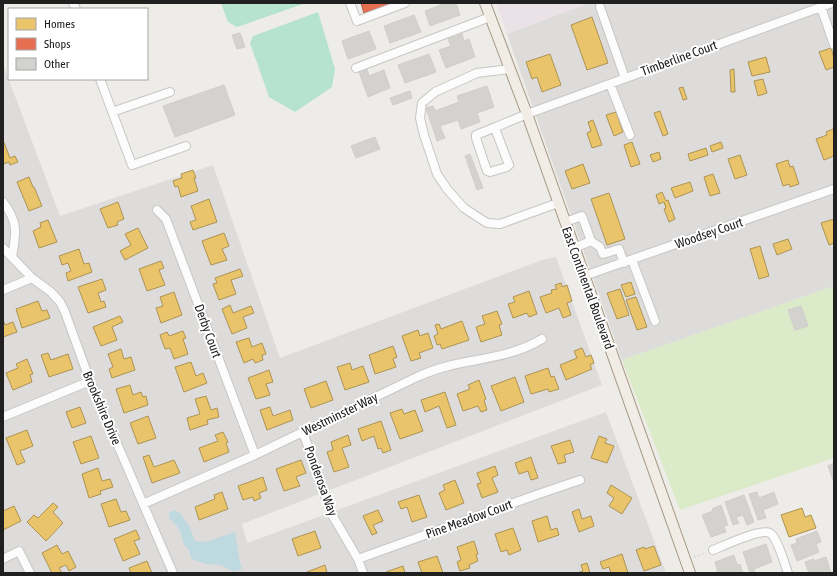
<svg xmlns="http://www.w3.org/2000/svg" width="837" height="576" viewBox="0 0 837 576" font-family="'Asap Condensed',sans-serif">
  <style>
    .residential { fill: #dddcda }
    .industrial { fill: #ebe2e7 }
    .grass { fill: #dbeac8 }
    .pitch { fill: #b5e3cf }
    .water { fill: #bed9e0 }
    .homes { fill: #e9c46a; stroke: #ad9354 }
    .shops { fill: #e76f51; stroke: #ab5742 }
    .building { fill: #d4d2cf; stroke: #d1cdca }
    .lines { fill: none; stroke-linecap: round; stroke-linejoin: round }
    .minor-casing { stroke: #c7c6c4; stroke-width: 10 }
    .major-casing { stroke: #a49985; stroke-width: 12 }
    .path { stroke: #d7c9c7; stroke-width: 1; stroke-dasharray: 2 2; stroke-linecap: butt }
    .minor { stroke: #fcfcfc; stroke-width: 8 }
    .major { stroke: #f1ece5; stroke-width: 10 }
    .labels { text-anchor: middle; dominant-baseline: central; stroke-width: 4; stroke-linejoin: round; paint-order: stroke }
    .street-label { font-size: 13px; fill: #202020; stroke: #fff }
  </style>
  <rect width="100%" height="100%" fill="#eeece8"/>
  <path class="residential" d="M 589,3 L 834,3 L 834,286 L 622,360 L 507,34 Z
    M 3,64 L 60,216 L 213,165 L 280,358 L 545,259 L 556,257 L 602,385 L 242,524 L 247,543 L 606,412 L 666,573 L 3,573 Z"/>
  <path class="industrial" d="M 496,3 L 589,3 L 507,34 Z"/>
  <path class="grass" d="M 834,286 L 834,458 L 680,510 L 622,360 Z"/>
  <path class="pitch" d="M 221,3 L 306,3 L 237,27 L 228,22 Z
    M 318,12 L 335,69 L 332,87 L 295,112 L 269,97 L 250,43 L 253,36 Z"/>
  <path class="water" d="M 173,510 L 180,513 L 190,528 L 195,541 L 205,542 L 235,532 L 240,562 L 242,569 L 234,572 L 221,565 L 206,564 L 192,559 L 189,550 L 184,545 L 180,530 L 169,517 L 169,513 Z"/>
  <path class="homes" d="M 592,17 L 608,63 L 587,70 L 571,25 Z
    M 831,48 L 834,58 L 834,67 L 826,70 L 819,52 Z
    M 550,54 L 561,85 L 542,92 L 537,77 L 532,79 L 526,62 Z
    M 766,57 L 770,72 L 752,76 L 748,62 Z
    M 734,69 L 735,92 L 731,92 L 730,70 Z
    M 763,79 L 767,93 L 758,96 L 754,81 Z
    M 683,87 L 687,99 L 683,100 L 679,88 Z
    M 660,111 L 668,134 L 663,136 L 654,113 Z
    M 616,112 L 623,132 L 614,136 L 606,115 Z
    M 593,120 L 602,145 L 592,148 L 587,133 L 591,131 L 588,122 Z
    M 833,129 L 834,131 L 834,156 L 824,160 L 816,139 L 827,135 L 826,132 Z
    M 3,140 L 10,158 L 15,156 L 18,162 L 10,165 L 9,162 L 3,164 Z
    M 632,142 L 640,164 L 631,167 L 624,145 Z
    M 721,142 L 723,148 L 712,152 L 710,146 Z
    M 706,148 L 708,155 L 690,161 L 688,154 Z
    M 659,152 L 661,159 L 653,162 L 650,155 Z
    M 740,155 L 747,175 L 735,179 L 728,159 Z
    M 788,160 L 790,167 L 793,166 L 799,184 L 790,187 L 789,184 L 783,186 L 776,164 Z
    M 583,164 L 590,183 L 572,189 L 565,171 Z
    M 193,170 L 196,178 L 194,178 L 198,191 L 181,197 L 178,186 L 175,187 L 173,181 L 182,178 L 181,174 Z
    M 713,174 L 720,193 L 710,196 L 704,177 Z
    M 29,177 L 33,187 L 34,187 L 42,206 L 29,211 L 17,182 Z
    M 690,182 L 693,191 L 675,198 L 671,188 Z
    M 662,192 L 666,201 L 668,200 L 675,219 L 669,222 L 664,209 L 666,208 L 664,202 L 659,204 L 656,195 Z
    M 609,193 L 625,239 L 607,245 L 591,199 Z
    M 209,199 L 217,222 L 193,230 L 190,222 L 196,220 L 191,206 Z
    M 118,202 L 124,219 L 117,222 L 118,225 L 108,228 L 100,209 Z
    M 834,219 L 834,243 L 829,245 L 821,223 Z
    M 48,220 L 57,242 L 39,248 L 33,231 L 41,227 L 40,223 Z
    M 138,228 L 148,248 L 125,260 L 120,251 L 131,245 L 125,234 Z
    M 224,233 L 229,246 L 222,249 L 227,260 L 211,265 L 202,241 Z
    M 788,239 L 792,249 L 777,255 L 773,244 Z
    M 760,246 L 769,276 L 759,279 L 750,249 Z
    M 79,249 L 84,264 L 89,263 L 92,272 L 68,281 L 66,273 L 71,271 L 68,263 L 62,265 L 59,256 Z
    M 161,261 L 164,268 L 159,270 L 165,285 L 147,291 L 139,269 Z
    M 240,269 L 243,276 L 231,280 L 236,294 L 219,300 L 213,284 L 217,283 L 215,278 Z
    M 102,279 L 106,290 L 98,293 L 101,302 L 104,301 L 106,307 L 88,313 L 78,287 Z
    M 631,282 L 635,294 L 626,297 L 621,285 Z
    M 561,283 L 562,287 L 567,285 L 572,301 L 567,303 L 571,315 L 563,318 L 559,308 L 546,313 L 540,297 L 552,293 L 551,290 L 557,289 L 555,285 Z
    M 620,289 L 629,315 L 617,319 L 607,293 Z
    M 529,291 L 537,314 L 529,317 L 527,313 L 513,318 L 508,304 L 515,302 L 513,297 Z
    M 174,292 L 182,315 L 161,323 L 156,308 L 163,306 L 160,297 Z
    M 636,297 L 647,327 L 637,330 L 626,300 Z
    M 38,301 L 42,311 L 47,310 L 50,318 L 22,328 L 16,309 Z
    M 230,305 L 233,313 L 251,306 L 254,313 L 243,317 L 247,328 L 232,334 L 222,309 Z
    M 497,311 L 502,324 L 499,325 L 502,335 L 481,342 L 476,327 L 485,324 L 482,316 Z
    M 120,316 L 123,322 L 112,327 L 117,340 L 101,346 L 93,327 Z
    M 3,320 L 5,325 L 13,322 L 17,332 L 3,337 Z
    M 462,321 L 469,340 L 442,349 L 440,344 L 437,345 L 434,336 L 438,334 L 435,325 L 439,324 L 441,329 Z
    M 418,330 L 420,336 L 428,333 L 433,348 L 419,353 L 421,358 L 411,361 L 402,336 Z
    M 183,331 L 186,338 L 183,339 L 188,354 L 174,359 L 170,348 L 165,349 L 160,335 L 167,332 L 169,336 Z
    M 249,338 L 252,347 L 262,343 L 266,354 L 262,355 L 263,360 L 255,363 L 253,359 L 244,363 L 236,342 Z
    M 393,346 L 397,357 L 393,359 L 396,367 L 375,374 L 369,355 Z
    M 582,348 L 586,357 L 591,355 L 594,363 L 590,365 L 592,369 L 566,380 L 560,365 L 577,358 L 574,351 Z
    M 121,349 L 124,359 L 131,357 L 135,370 L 112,378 L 109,369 L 113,367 L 108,354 Z
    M 48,353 L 51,360 L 68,354 L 73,369 L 49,377 L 41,355 Z
    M 27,359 L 33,374 L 30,375 L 32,382 L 13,390 L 6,373 L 18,368 L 16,364 Z
    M 191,362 L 196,376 L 203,373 L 207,383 L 184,392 L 175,367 Z
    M 350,363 L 352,370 L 363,366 L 369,382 L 345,390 L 337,367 Z
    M 548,368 L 551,377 L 554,376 L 559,389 L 549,392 L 548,389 L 531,394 L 525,376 Z
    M 269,370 L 273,382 L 266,384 L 270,395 L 256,399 L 248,378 Z
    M 515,377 L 524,402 L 501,411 L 491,386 Z
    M 479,380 L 486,399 L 484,400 L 487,410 L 481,412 L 478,406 L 463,411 L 457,394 L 470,389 L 468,385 Z
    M 326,381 L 333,400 L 311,408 L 304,389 Z
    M 130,385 L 133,395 L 141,392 L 143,397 L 146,396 L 148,405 L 124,413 L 116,389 Z
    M 445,392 L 456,425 L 447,428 L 439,406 L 425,412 L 421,400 Z
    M 206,396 L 211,410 L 217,408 L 219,417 L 207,420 L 208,424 L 190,430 L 187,418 L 200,414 L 195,399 Z
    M 80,407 L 86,423 L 72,428 L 66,412 Z
    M 270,407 L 273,416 L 290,410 L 293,420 L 267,430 L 260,410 Z
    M 402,409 L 404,414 L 415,410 L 423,431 L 400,439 L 390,413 Z
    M 148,416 L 156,438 L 138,444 L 130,423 Z
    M 381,421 L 391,450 L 383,453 L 381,448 L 378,449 L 374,436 L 362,441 L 358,429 Z
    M 27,430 L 33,446 L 20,451 L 25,462 L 17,465 L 6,438 Z
    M 223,432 L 228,442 L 226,443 L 229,452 L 204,462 L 199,448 L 218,441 L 215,435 Z
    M 348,435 L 351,445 L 342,448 L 349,467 L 334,472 L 327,452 L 333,450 L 331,442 Z
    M 91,436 L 99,458 L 81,464 L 73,442 Z
    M 599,436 L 607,439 L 605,443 L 614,446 L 607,463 L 591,458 Z
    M 570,440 L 574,452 L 564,455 L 566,462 L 558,464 L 551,446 Z
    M 149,455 L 154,467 L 174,460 L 180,473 L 152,483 L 143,457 Z
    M 531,457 L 538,478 L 531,480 L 528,471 L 519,474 L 515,463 Z
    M 301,460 L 306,473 L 296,477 L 300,486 L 284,491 L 276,469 Z
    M 495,466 L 498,475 L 492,478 L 498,492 L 482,498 L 477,484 L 481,483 L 477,473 Z
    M 98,468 L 102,481 L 110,479 L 113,487 L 100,491 L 101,494 L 89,498 L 82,474 Z
    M 263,477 L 267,490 L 259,493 L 261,498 L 254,501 L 253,497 L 243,500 L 238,486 Z
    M 455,480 L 464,503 L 446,510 L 439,493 L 445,490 L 443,485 Z
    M 611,485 L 632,498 L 622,514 L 609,506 L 614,498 L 607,493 Z
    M 222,492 L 228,509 L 199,520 L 195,507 L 215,499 L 214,495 Z
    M 419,495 L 427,517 L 412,522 L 407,507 L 401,509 L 398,502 Z
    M 116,499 L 121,512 L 126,511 L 130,520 L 109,527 L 101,504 Z
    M 53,503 L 58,507 L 53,512 L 63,523 L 46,541 L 27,522 L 34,515 L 38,518 Z
    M 14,506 L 21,521 L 3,530 L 3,511 Z
    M 802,508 L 805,517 L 811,515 L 816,528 L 789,537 L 781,515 Z
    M 579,509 L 582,519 L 591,516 L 594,526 L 579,532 L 572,512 Z
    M 378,510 L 383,521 L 373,525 L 377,533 L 372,535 L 363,516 Z
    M 547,516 L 551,530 L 557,528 L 559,535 L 538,542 L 532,521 Z
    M 513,528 L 521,550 L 509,555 L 507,550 L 501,552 L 495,534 Z
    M 136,530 L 140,539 L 134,541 L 140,554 L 123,561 L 114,539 Z
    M 315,531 L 321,548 L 298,556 L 292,539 Z
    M 474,541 L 478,554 L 476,555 L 478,561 L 469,565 L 470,568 L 460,571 L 457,562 L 461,560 L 457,547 Z
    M 57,545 L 62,554 L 68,551 L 76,567 L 69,571 L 66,565 L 59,568 L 62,573 L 52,573 L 42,553 Z
    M 654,546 L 661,565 L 644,571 L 636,550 L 644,547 L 645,549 Z
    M 622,554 L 628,573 L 611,573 L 609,567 L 603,569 L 600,562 Z
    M 437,556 L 443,573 L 422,573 L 418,562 Z
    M 147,561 L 152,573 L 131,573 L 129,568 Z
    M 587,563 L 590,573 L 577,573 L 583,571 L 581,565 Z
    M 325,565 L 327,573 L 307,573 L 307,572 Z
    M 403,566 L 405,573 L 386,573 L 386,572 Z"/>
  <path class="shops" d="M 361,3 L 393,3 L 364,13 Z"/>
  <path class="building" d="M 446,3 L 456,3 L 460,15 L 430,26 L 425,11 Z
    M 414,15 L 421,32 L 390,43 L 384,26 Z
    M 369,31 L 376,49 L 348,59 L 342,41 Z
    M 240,33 L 245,47 L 237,49 L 232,35 Z
    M 462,34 L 464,41 L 469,39 L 475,57 L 446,68 L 439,50 L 451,46 L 448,39 Z
    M 429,54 L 436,72 L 405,83 L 398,65 Z
    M 367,69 L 369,76 L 384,70 L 390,88 L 368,97 L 359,72 Z
    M 224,85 L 235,115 L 175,137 L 163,106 Z
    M 487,86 L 494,107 L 477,113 L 480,122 L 461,129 L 458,120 L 440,126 L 445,138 L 437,141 L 426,108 L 433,106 L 435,111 L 459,102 L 457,96 Z
    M 410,91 L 412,98 L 393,105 L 390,98 Z
    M 375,137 L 380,149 L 356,158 L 351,146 Z
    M 470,154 L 483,188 L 477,190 L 465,156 Z
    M 801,306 L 808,326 L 795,330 L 788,310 Z
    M 834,463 L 834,483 L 828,466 Z
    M 757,492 L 759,498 L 774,492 L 778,504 L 763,510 L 766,518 L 758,520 L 749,494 Z
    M 744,495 L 754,522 L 747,525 L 743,515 L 736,517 L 739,523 L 733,525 L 725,502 Z
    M 721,505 L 728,525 L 724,526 L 726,532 L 711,537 L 702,515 L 713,511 L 712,509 Z
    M 817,531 L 821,542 L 816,544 L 819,552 L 797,561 L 791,545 L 797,543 L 796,539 Z
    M 766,544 L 772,562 L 754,569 L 755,573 L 750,573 L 743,552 Z
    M 734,555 L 737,565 L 740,564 L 743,573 L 718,573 L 715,562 Z
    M 826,557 L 831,573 L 808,573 L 809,573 L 805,562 L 814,559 L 814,561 Z"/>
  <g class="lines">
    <defs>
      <path id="minor" d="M 73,3 L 76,9
        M 350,3 L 357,21 L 405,3
        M 600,7 L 625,78
        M 821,7 L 834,45
        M 356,68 L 490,17
        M 510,69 L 477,73 L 435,92 L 422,103 L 420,118 L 424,135 L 437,174 L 447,189 L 464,208 L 487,223 L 500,224 L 558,203
        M 100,79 L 132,165 L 186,146
        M 610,84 L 630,135
        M 112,112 L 170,92
        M 496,127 L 476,135 L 476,138 L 487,171 L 490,172 L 507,167 L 509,165 L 496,131 L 496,127 L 527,114 L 832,3
        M 3,202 C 19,223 16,233 12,257
        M 157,210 L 166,219 L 255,455
        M 565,222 L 582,216 L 591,241 L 574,248
        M 591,241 L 600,247 L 603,254 L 619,249 L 624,263
        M 3,248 L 32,278 L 51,292 L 60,302 L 65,312 L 90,381 L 173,573
        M 632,260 L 655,321
        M 584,276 L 834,189
        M 3,290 L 32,278
        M 3,417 L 90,381
        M 303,432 L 331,513 L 358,559 L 363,573
        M 143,504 L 255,455 L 417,377 C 428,372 440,368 452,365 C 483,358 514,356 542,339
        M 713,550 C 723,546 761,528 770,533 C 777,537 785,565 788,573
        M 3,559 L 19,551 L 30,573
        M 358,559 L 536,495 L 580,480"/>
      <path id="major" d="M 485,3 L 527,114 L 690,573"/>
    </defs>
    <use href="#minor" class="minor-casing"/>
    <use href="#major" class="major-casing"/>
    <path class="path" d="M 694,557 L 706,553"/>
    <use href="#minor" class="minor"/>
    <use href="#major" class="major"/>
  </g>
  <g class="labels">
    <g class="street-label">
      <text transform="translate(679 58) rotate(-20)">Timberline Court</text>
      <text transform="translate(709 233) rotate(-19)">Woodsey Court</text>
      <text transform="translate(588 288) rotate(70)">East Continental Boulevard</text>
      <text transform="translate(208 331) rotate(70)">Derby Court</text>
      <text transform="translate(102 408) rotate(67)">Brookshire Drive</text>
      <text transform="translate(340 414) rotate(-26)">Westminster Way</text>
      <text transform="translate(321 481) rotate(70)">Ponderosa Way</text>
      <text transform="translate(469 519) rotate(-20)">Pine Meadow Court</text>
    </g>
  </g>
  <rect width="837" height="576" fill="none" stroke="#202020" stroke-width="8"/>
  <rect x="8" y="8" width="140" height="72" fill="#ffffff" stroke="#a6a6a6"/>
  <rect x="16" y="18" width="20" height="12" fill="#e9c46a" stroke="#a6a6a6"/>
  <text x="44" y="28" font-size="12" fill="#202020">Homes</text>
  <rect x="16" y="38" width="20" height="12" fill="#e76f51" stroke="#a6a6a6"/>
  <text x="44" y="48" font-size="12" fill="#202020">Shops</text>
  <rect x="16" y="58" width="20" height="12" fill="#d4d2cf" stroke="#a6a6a6"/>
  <text x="44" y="68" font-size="12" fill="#202020">Other</text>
</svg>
